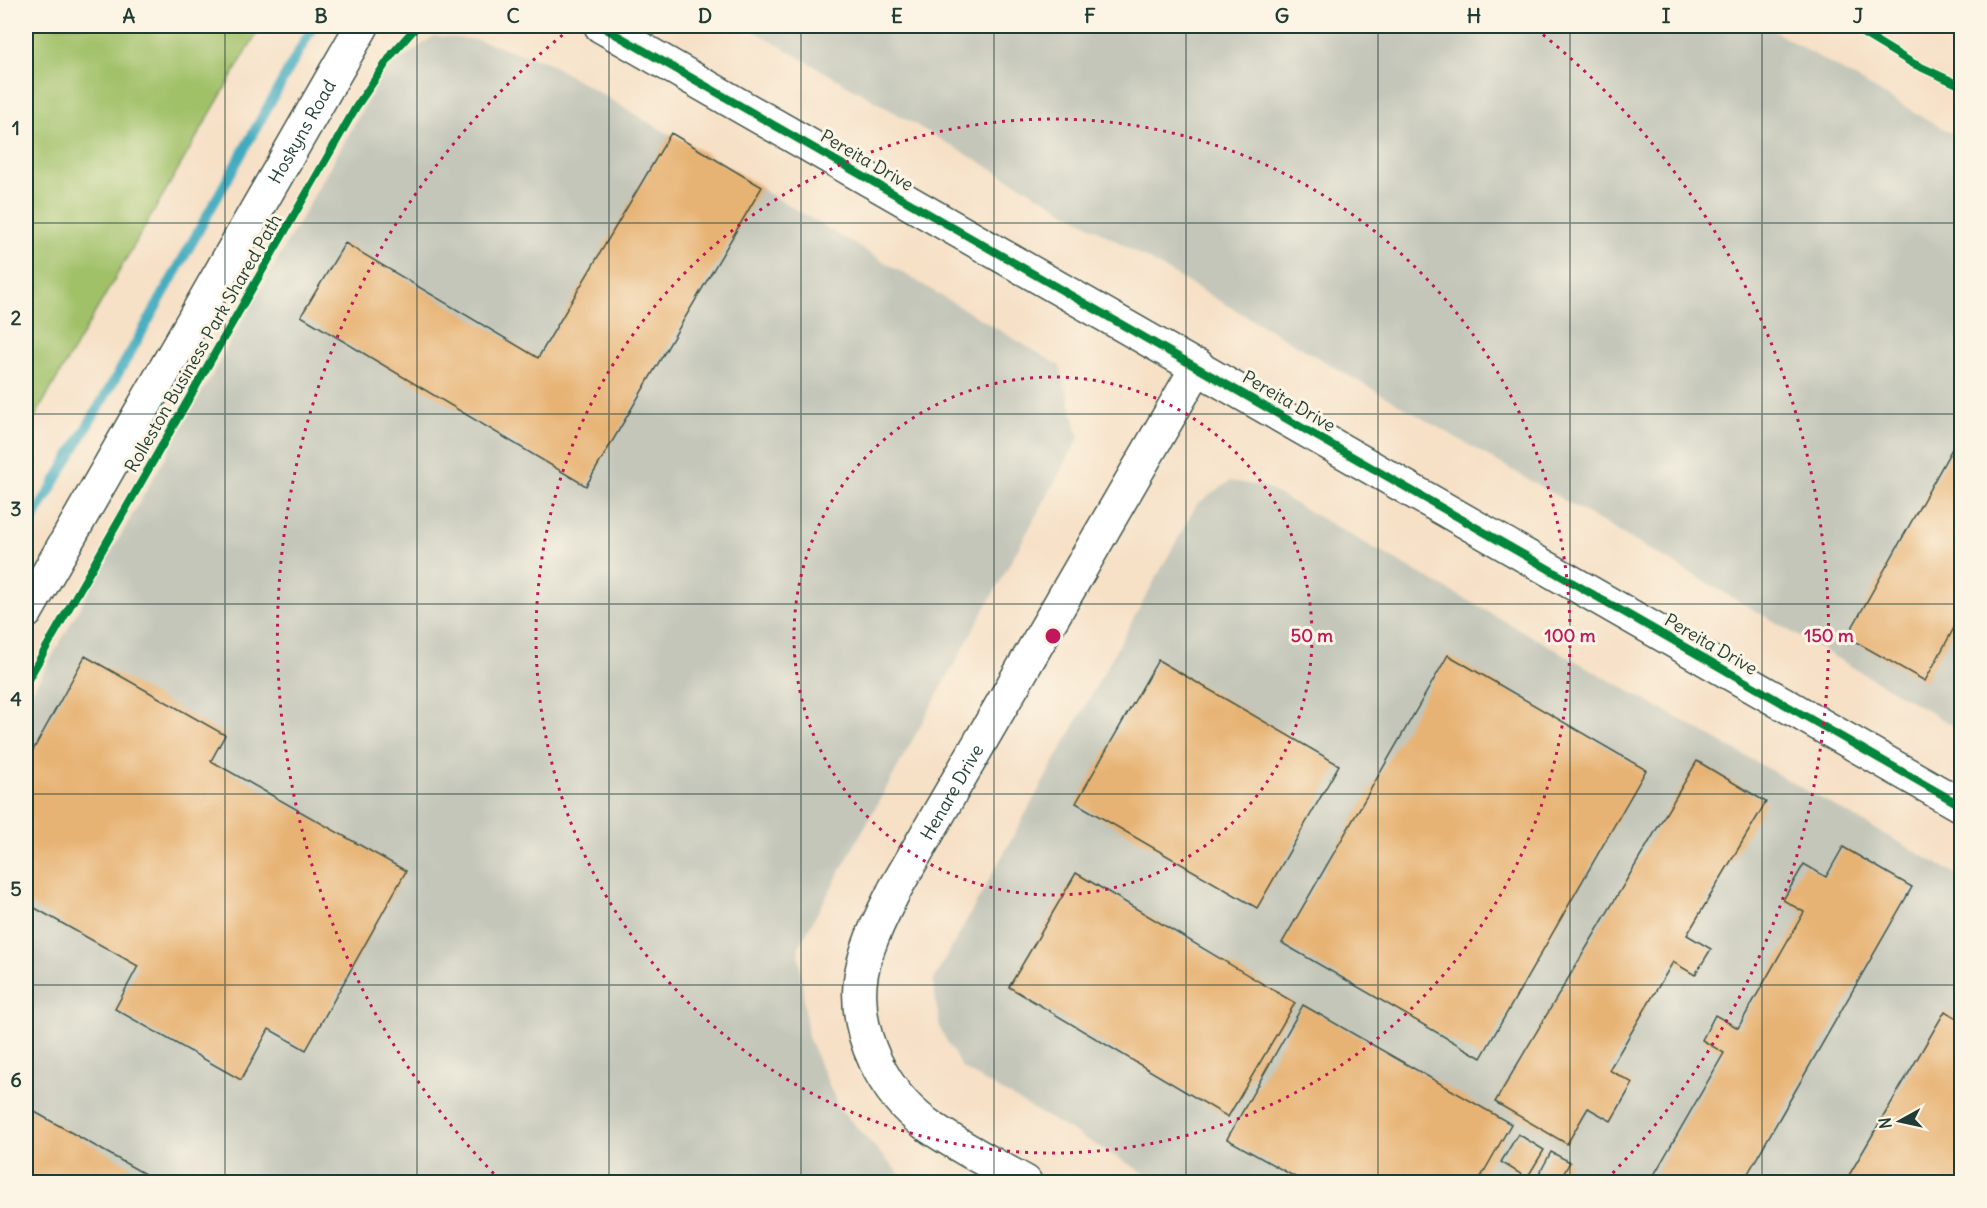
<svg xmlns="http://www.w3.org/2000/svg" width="1987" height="1208" viewBox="0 0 1987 1208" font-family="Delius,sans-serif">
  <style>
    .industrial { fill: #c3c6b9 }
    .green { fill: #a1c169; stroke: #607f4e; stroke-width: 1.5 }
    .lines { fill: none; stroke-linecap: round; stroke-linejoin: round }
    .stream { stroke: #3fabbf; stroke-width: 10 }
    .building { fill: #e7b374 }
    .minor-casing { stroke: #3f554a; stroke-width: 36 }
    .major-casing { stroke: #3f554a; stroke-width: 36 }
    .minor { stroke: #fff; stroke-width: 33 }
    .major { stroke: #fff; stroke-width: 33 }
    .cycleway-casing { stroke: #fcf5e5; stroke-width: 11 }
    .cycleway { stroke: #00873e; stroke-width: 8 }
    .grid { fill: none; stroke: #1f3d34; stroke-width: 1.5; stroke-opacity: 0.55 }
    .ring { fill: none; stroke: #c2185b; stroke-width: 3; stroke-dasharray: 3 6 }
    .labels { text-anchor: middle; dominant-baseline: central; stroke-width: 6; stroke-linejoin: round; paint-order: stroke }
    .street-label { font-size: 18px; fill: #1f3d34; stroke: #fcf5e5 }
    .centre { fill: #c2185b; stroke: #fcf5e5; stroke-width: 3 }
    .ring-label { font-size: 18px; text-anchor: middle; font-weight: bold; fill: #c2185b; stroke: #fcf5e5; stroke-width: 6; stroke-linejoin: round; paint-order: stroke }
    .neatline { fill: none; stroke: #1f3d34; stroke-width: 2 }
    .grid-label { font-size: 20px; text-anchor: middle; font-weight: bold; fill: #1f3d34 }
  </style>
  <rect width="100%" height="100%" fill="#fcf5e5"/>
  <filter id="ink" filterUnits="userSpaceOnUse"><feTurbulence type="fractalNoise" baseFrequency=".0167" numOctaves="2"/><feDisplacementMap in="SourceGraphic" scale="12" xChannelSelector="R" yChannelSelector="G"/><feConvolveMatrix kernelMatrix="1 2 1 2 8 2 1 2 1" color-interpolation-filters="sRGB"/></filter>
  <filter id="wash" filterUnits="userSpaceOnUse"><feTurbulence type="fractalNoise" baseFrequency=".008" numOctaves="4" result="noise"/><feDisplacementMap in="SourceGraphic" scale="24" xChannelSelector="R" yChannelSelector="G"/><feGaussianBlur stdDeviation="1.35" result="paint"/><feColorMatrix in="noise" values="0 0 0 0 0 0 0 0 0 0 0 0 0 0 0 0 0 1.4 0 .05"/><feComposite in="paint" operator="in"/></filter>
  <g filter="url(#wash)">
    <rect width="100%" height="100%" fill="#f6e0c6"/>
    <path class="industrial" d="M 745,26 L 1765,26 L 1961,139 L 1961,730 Z
      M 1933,26 L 1961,26 L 1961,42 Z
      M 434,36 L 478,40 L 547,62 L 1060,366 L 1079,438 L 798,948 L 808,1037 L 839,1108 L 907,1182 L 26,1182 L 26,702 L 384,72 Z
      M 1230,481 L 1265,487 L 1961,877 L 1961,1182 L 1160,1182 L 962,1068 L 940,1029 L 933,981 L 1197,504 Z"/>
    <path class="green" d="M 26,26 L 261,26 L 26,432 Z"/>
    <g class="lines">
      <path class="stream" d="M 26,531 L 133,348 L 313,26"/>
    </g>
    <g id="blocks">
      <path class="building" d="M 671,133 L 762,187 L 586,486 L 301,316 L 345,243 L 538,358 Z
        M 1962,431 L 1962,632 L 1954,628 L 1925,681 L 1847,637 Z
        M 1448,655 L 1646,770 L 1481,1058 L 1282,943 Z
        M 85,656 L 225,735 L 211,761 L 406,871 L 306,1050 L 269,1029 L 241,1080 L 115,1009 L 138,966 L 26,903 L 26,763 Z
        M 1158,660 L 1339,765 L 1257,908 L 1076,803 Z
        M 1697,761 L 1766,802 L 1687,935 L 1711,949 L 1695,975 L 1673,962 L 1609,1070 L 1633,1083 L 1611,1121 L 1588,1108 L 1567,1144 L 1495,1102 Z
        M 1843,847 L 1912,887 L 1743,1182 L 1650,1182 L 1724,1053 L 1702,1040 L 1715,1015 L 1738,1028 L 1804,912 L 1783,900 L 1804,864 L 1826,877 Z
        M 1076,873 L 1295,1003 L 1228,1117 L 1009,987 Z
        M 1303,1005 L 1511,1124 L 1478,1182 L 1304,1182 L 1227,1139 Z
        M 1945,1011 L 1962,1021 L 1962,1182 L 1845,1182 Z
        M 26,1107 L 159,1182 L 26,1182 Z
        M 1518,1134 L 1544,1150 L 1527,1178 L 1501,1162 Z
        M 1551,1152 L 1570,1162 L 1559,1182 L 1535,1182 Z"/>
    </g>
  </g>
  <g filter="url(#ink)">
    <use href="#blocks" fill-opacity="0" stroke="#3f554a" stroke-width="1.5"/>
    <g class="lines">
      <defs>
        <g id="minor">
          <path d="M 601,26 L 1962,806"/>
          <path id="s1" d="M 1025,1182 C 993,1164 957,1146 926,1124 C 884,1093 856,1037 860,984 C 863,951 880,919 895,889 L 1198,366"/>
        </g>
        <g id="major">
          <path id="s2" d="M 26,612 L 362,26"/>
        </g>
      </defs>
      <use href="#minor" class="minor-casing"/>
      <use href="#major" class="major-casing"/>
      <use href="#minor" class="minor"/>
      <use href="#major" class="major"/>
      <defs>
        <path id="cycleway" d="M 601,26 L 1962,806
          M 1851,26 L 1912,63 L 1962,86
          M 26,683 L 356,107 L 393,53 L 417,26"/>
      </defs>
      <use href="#cycleway" class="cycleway-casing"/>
      <use href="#cycleway" class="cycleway"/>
    </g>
  </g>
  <path class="grid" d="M 225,26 L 225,1182M 417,26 L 417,1182M 609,26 L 609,1182M 801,26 L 801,1182M 994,26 L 994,1182M 1186,26 L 1186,1182M 1378,26 L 1378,1182M 1570,26 L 1570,1182M 1762,26 L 1762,1182M 26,223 L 1962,223M 26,414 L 1962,414M 26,604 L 1962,604M 26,794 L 1962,794M 26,985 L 1962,985"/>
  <g class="ring">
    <circle cx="1053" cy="636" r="259"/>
    <circle cx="1053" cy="636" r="517"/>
    <path d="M500 1180A776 776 0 0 1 570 29M1536 29A776 776 0 0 1 1606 1180"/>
  </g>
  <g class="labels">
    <g class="street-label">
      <text stroke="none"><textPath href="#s2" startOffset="554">Hoskyns Road</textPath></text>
      <text transform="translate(867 160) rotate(30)">Pereita Drive</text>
      <text transform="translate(203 343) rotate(-60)">Rolleston Business Park Shared Path</text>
      <text transform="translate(1289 401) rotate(30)">Pereita Drive</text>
      <text transform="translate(1711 644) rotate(30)">Pereita Drive</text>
      <text stroke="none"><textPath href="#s1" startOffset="490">Henare Drive</textPath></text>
    </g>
  </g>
  <circle cx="1053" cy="636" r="9" class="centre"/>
  <g class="ring-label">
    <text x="1312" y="642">50 m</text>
    <text x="1570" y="642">100 m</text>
    <text x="1829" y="642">150 m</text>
  </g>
  <rect width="1987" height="1208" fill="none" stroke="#fcf5e5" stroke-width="66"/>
  <g transform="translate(1900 1121) rotate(262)" stroke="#fcf5e5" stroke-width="4.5" paint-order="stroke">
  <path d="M0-4.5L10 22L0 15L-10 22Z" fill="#1f3d34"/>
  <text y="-9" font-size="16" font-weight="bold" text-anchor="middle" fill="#1f3d34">N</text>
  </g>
  <rect x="33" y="33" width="1921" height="1142" class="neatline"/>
  <g class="grid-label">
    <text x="129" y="23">A</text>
    <text x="321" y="23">B</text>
    <text x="513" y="23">C</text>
    <text x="705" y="23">D</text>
    <text x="897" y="23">E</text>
    <text x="1090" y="23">F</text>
    <text x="1282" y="23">G</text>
    <text x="1474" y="23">H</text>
    <text x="1666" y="23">I</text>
    <text x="1858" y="23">J</text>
    <text x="16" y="135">1</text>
    <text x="16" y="325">2</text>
    <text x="16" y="516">3</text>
    <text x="16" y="706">4</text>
    <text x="16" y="896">5</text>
    <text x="16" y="1087">6</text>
  </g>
</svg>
